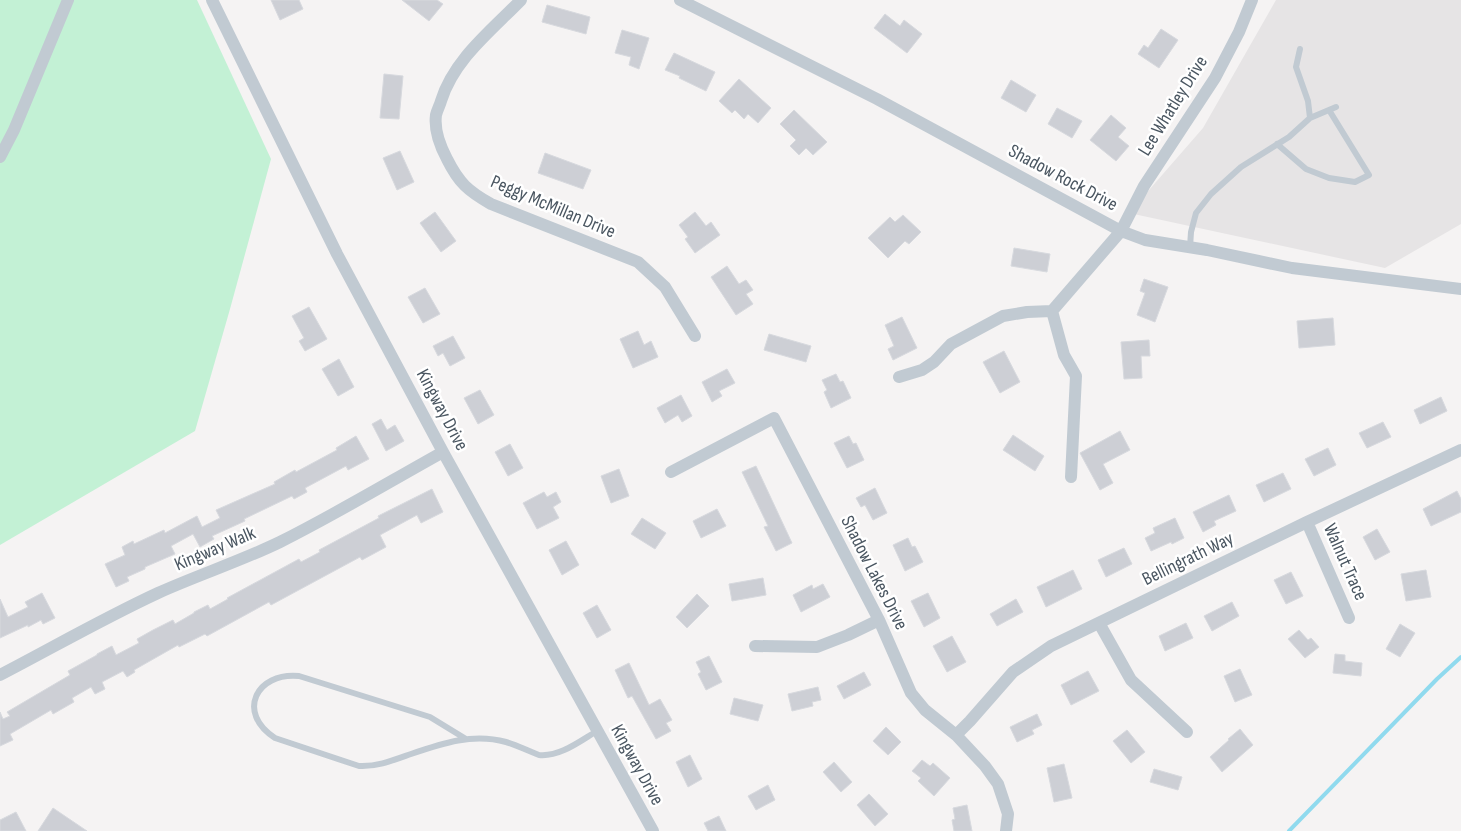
<svg xmlns="http://www.w3.org/2000/svg" width="1461" height="831" viewBox="0 0 1461 831" font-family="'Sofia Sans Condensed',sans-serif">
  <style>
    .education { fill: #e6e4e5 }
    .green { fill: #c3f1d5 }
    .lines { fill: none; stroke-linecap: round; stroke-linejoin: round }
    .stream { stroke: #90daee; stroke-width: 4 }
    .building { fill: #cdcfd5; stroke: #d7d9de }
    .service { stroke: #c1cad2; stroke-width: 6 }
    .minor { stroke: #c1cad2; stroke-width: 12 }
    .labels { text-anchor: middle; dominant-baseline: central; stroke-width: 5; stroke-linejoin: round; paint-order: stroke }
    .street-label { font-size: 19px; fill: #4a5661; stroke: #fff }
  </style>
  <rect width="100%" height="100%" fill="#f5f3f3"/>
  <path class="education" d="M 1276,0 L 1461,0 L 1461,224 L 1385,268 L 1129,213 L 1203,128 Z"/>
  <path class="green" d="M 0,0 L 197,0 L 271,159 L 230,309 L 195,431 L 0,545 Z"/>
  <g class="lines">
    <path class="stream" d="M 1289,831 L 1437,679 L 1461,657"/>
  </g>
  <path class="building" d="M 271,0 L 299,0 L 303,9 L 280,20 Z
    M 402,0 L 437,0 L 443,4 L 429,21 Z
    M 547,5 L 590,17 L 586,34 L 542,22 Z
    M 885,14 L 900,26 L 904,20 L 922,34 L 907,53 L 874,28 Z
    M 1161,29 L 1178,40 L 1159,68 L 1138,54 L 1144,45 L 1148,48 Z
    M 622,30 L 649,38 L 639,69 L 629,65 L 631,57 L 615,53 Z
    M 674,53 L 715,72 L 706,91 L 679,78 L 680,76 L 665,70 Z
    M 384,74 L 403,76 L 399,119 L 380,118 Z
    M 739,79 L 771,108 L 758,123 L 748,114 L 744,119 L 735,110 L 732,113 L 719,101 Z
    M 1011,80 L 1036,95 L 1026,112 L 1001,98 Z
    M 1057,108 L 1082,121 L 1072,138 L 1048,124 Z
    M 794,110 L 827,142 L 813,155 L 806,148 L 799,155 L 790,146 L 796,140 L 780,124 Z
    M 1111,115 L 1126,128 L 1118,137 L 1129,146 L 1116,161 L 1090,140 Z
    M 400,151 L 414,182 L 397,190 L 383,158 Z
    M 545,153 L 591,170 L 583,189 L 538,173 Z
    M 435,212 L 456,241 L 441,252 L 420,223 Z
    M 695,212 L 706,226 L 711,222 L 720,235 L 695,253 L 685,239 L 688,237 L 679,225 Z
    M 903,215 L 921,232 L 909,244 L 905,241 L 888,258 L 868,238 L 890,217 L 895,222 Z
    M 1014,248 L 1050,254 L 1047,272 L 1011,266 Z
    M 727,266 L 739,284 L 746,280 L 753,290 L 746,294 L 753,304 L 736,315 L 711,277 Z
    M 1144,279 L 1168,287 L 1155,322 L 1137,315 L 1145,293 L 1140,291 Z
    M 425,288 L 440,314 L 423,323 L 408,297 Z
    M 309,307 L 327,339 L 305,351 L 299,341 L 304,338 L 292,316 Z
    M 902,317 L 917,348 L 893,360 L 888,349 L 894,346 L 885,325 Z
    M 1333,318 L 1335,345 L 1299,348 L 1297,321 Z
    M 638,331 L 644,345 L 651,341 L 658,357 L 633,368 L 620,339 Z
    M 769,334 L 811,346 L 806,362 L 764,350 Z
    M 453,336 L 465,358 L 450,366 L 443,353 L 438,356 L 433,346 Z
    M 1149,340 L 1150,356 L 1141,356 L 1142,378 L 1124,379 L 1121,342 Z
    M 1004,351 L 1020,382 L 1000,393 L 983,362 Z
    M 339,359 L 354,387 L 338,396 L 322,369 Z
    M 727,369 L 735,383 L 719,391 L 722,396 L 712,402 L 702,382 Z
    M 836,374 L 840,382 L 843,381 L 851,398 L 831,408 L 824,392 L 827,390 L 822,380 Z
    M 480,390 L 494,415 L 478,424 L 464,398 Z
    M 681,395 L 692,416 L 682,422 L 678,415 L 665,423 L 657,408 Z
    M 1441,397 L 1447,411 L 1420,424 L 1414,410 Z
    M 381,419 L 387,430 L 395,425 L 404,441 L 386,451 L 372,424 Z
    M 1383,422 L 1391,437 L 1367,448 L 1359,433 Z
    M 1120,431 L 1130,450 L 1103,464 L 1113,483 L 1100,490 L 1080,453 Z
    M 1013,435 L 1044,456 L 1035,471 L 1003,450 Z
    M 356,436 L 369,459 L 348,470 L 346,466 L 305,488 L 307,492 L 294,499 L 292,496 L 244,519 L 245,521 L 212,536 L 214,539 L 200,547 L 193,534 L 171,546 L 175,554 L 145,567 L 145,569 L 127,577 L 129,581 L 116,587 L 105,564 L 125,555 L 122,547 L 133,541 L 134,544 L 164,530 L 165,533 L 197,516 L 202,527 L 220,518 L 216,510 L 275,484 L 274,482 L 295,470 L 296,472 L 337,450 L 336,448 Z
    M 849,436 L 853,444 L 856,443 L 864,460 L 847,468 L 834,443 Z
    M 510,444 L 523,468 L 508,476 L 495,452 Z
    M 1328,448 L 1336,465 L 1314,476 L 1305,459 Z
    M 756,466 L 792,543 L 776,551 L 764,527 L 768,526 L 742,472 Z
    M 619,469 L 629,496 L 611,503 L 601,476 Z
    M 1283,473 L 1291,489 L 1264,502 L 1256,485 Z
    M 875,488 L 887,513 L 873,520 L 865,505 L 861,507 L 856,498 Z
    M 432,489 L 443,512 L 421,523 L 417,515 L 380,535 L 386,547 L 362,560 L 360,557 L 271,605 L 269,602 L 207,636 L 205,634 L 179,647 L 178,645 L 134,670 L 135,672 L 127,677 L 123,671 L 102,682 L 105,689 L 95,694 L 91,687 L 72,698 L 74,702 L 53,714 L 51,710 L 10,734 L 13,740 L 0,746 L 0,712 L 3,719 L 10,716 L 7,712 L 70,675 L 68,671 L 97,655 L 97,654 L 112,646 L 116,655 L 139,643 L 137,639 L 153,630 L 173,620 L 175,624 L 194,613 L 194,612 L 208,605 L 210,609 L 228,599 L 227,598 L 299,559 L 301,562 L 320,552 L 319,550 L 379,518 L 378,516 Z
    M 1457,491 L 1461,499 L 1461,512 L 1431,526 L 1423,509 Z
    M 544,492 L 547,497 L 556,492 L 561,502 L 553,507 L 559,518 L 537,529 L 523,503 Z
    M 1229,495 L 1236,511 L 1214,521 L 1216,525 L 1203,532 L 1193,512 Z
    M 717,509 L 726,526 L 701,538 L 693,521 Z
    M 642,518 L 666,533 L 655,549 L 631,534 Z
    M 1175,518 L 1184,538 L 1172,544 L 1171,542 L 1151,551 L 1145,538 L 1155,533 L 1153,528 Z
    M 1377,529 L 1390,552 L 1375,560 L 1363,537 Z
    M 908,538 L 912,547 L 915,546 L 923,562 L 905,571 L 893,545 Z
    M 566,541 L 579,565 L 562,575 L 549,550 Z
    M 1124,548 L 1132,564 L 1106,577 L 1098,560 Z
    M 1073,570 L 1082,589 L 1046,607 L 1037,587 Z
    M 1426,570 L 1431,597 L 1406,601 L 1401,574 Z
    M 1291,572 L 1303,596 L 1286,604 L 1274,580 Z
    M 763,578 L 766,595 L 732,601 L 729,584 Z
    M 823,584 L 830,597 L 801,612 L 793,595 L 812,585 L 813,589 Z
    M 42,593 L 55,618 L 43,624 L 41,620 L 28,627 L 28,625 L 0,638 L 0,599 L 8,617 L 28,607 L 25,602 Z
    M 928,593 L 940,618 L 924,627 L 911,601 Z
    M 697,594 L 709,606 L 687,628 L 676,617 Z
    M 1016,599 L 1023,612 L 997,626 L 990,614 Z
    M 1232,602 L 1239,616 L 1212,631 L 1204,616 Z
    M 597,605 L 611,630 L 597,638 L 583,613 Z
    M 1186,623 L 1193,638 L 1165,651 L 1159,636 Z
    M 1400,624 L 1415,633 L 1400,657 L 1386,649 Z
    M 1299,630 L 1308,640 L 1311,638 L 1319,647 L 1305,658 L 1288,639 Z
    M 952,636 L 966,662 L 947,672 L 933,646 Z
    M 1335,654 L 1345,655 L 1345,661 L 1362,663 L 1361,676 L 1333,673 Z
    M 709,656 L 722,682 L 706,690 L 698,674 L 701,672 L 696,662 Z
    M 629,663 L 649,705 L 660,699 L 672,720 L 666,723 L 671,731 L 656,739 L 632,696 L 628,698 L 615,670 Z
    M 1240,669 L 1252,695 L 1235,702 L 1224,676 Z
    M 1088,671 L 1099,691 L 1071,705 L 1061,685 Z
    M 864,672 L 871,685 L 844,699 L 837,686 Z
    M 818,687 L 821,700 L 812,702 L 813,706 L 792,711 L 788,694 Z
    M 734,698 L 763,705 L 758,721 L 730,714 Z
    M 1037,714 L 1042,725 L 1032,730 L 1034,734 L 1017,742 L 1010,727 Z
    M 886,727 L 901,742 L 888,755 L 873,741 Z
    M 1240,729 L 1253,745 L 1222,772 L 1210,757 L 1229,740 L 1228,739 Z
    M 1127,730 L 1145,752 L 1131,763 L 1113,741 Z
    M 690,755 L 702,779 L 688,787 L 676,762 Z
    M 922,760 L 930,766 L 933,763 L 950,778 L 934,796 L 918,781 L 921,778 L 912,771 Z
    M 834,762 L 852,782 L 841,792 L 823,772 Z
    M 1064,764 L 1072,798 L 1054,802 L 1047,768 Z
    M 1154,769 L 1182,777 L 1178,790 L 1150,782 Z
    M 768,785 L 775,800 L 756,810 L 748,796 Z
    M 869,794 L 888,814 L 875,826 L 857,805 Z
    M 967,805 L 972,831 L 954,831 L 952,820 L 955,819 L 953,808 Z
    M 53,808 L 87,831 L 38,831 Z
    M 16,812 L 26,831 L 0,831 L 0,820 Z
    M 719,816 L 726,831 L 708,831 L 704,823 Z"/>
  <g class="lines">
    <path class="service" d="M 1300,49 L 1296,67 L 1308,101 L 1310,118
      M 1277,144 L 1306,169 L 1329,178 L 1355,182 L 1369,175 L 1329,110
      M 1190,247 L 1191,232 L 1196,213 L 1211,194 L 1241,167 L 1289,137 L 1310,118 L 1336,107
      M 466,739 L 430,717 L 299,676 C 256,672 236,713 275,738 L 359,766 C 377,767 394,760 411,754 C 443,743 473,733 506,742 C 517,745 528,751 539,755 C 560,757 580,741 597,731"/>
    <path class="minor" d="M 212,0 L 337,254 L 443,452 L 653,831
      M 521,0 C 492,30 454,59 441,101 C 440,105 437,110 436,115 C 434,130 440,146 447,159 C 459,183 468,191 491,204 L 638,262 L 665,287 L 695,336
      M 680,0 L 877,99 L 1121,231 L 1145,240 L 1207,250 L 1292,268 L 1461,289
      M 0,157 L 14,130 L 68,0
      M 899,377 L 922,370 L 934,362 L 951,344 L 1003,316 L 1027,312 L 1052,311
      M 671,472 L 774,418 L 879,620 L 911,693 L 925,710 L 956,735 L 985,766 L 998,784 L 1008,814 L 1006,831
      M 1071,477 L 1076,376 L 1064,355 L 1052,311 L 1121,231 L 1144,186 L 1215,78 L 1239,32 L 1252,0
      M 1307,522 L 1349,618
      M 1099,623 L 1131,680 L 1187,732
      M 755,646 L 817,647 L 848,635 L 879,620
      M 0,675 C 52,648 104,618 158,593 C 198,575 241,561 280,542 C 336,514 389,482 443,452
      M 956,735 L 970,721 L 1013,672 L 1051,646 L 1307,522 L 1461,450"/>
  </g>
  <g class="labels">
    <g class="street-label">
      <text transform="translate(1173 106) rotate(-58)">Lee Whatley Drive</text>
      <text transform="translate(1063 178) rotate(28)">Shadow Rock Drive</text>
      <text transform="translate(553 207) rotate(23)">Peggy McMillan Drive</text>
      <text transform="translate(442 410) rotate(62)">Kingway Drive</text>
      <text transform="translate(215 549) rotate(-23)">Kingway Walk</text>
      <text transform="translate(1188 559) rotate(-26)">Bellingrath Way</text>
      <text transform="translate(1345 562) rotate(66)">Walnut Trace</text>
      <text transform="translate(874 573) rotate(63)">Shadow Lakes Drive</text>
      <text transform="translate(637 765) rotate(61)">Kingway Drive</text>
    </g>
  </g>
</svg>
